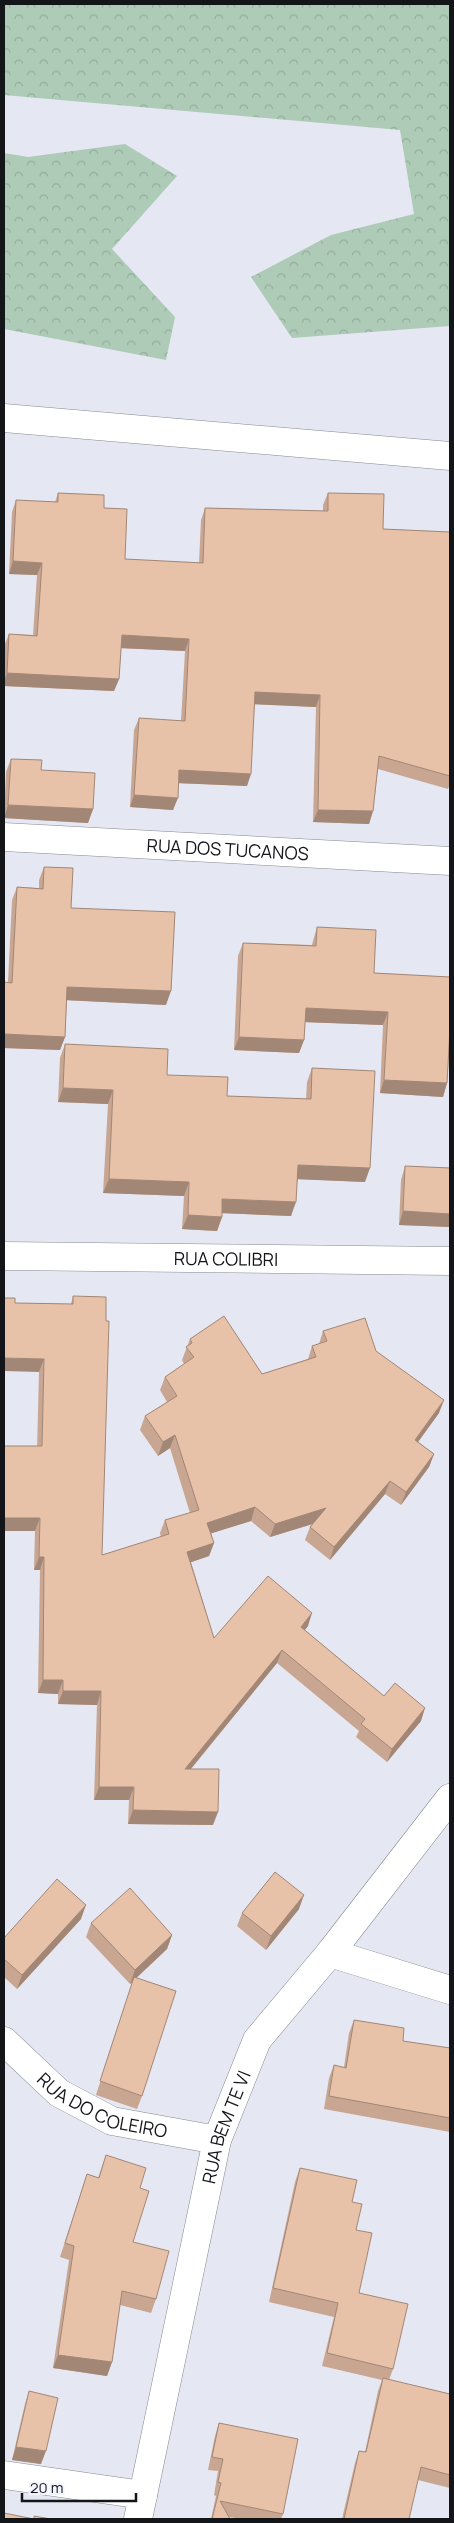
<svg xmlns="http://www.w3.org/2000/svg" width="454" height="2523" viewBox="0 0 454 2523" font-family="Manrope,sans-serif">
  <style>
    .forest { fill: url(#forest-crowns) }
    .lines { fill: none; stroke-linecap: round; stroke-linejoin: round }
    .street-casing { stroke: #878993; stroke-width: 29 }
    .street { stroke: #fff; stroke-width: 28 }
    .wall { fill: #c8a691 }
    .shaded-wall { fill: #a28776 }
    .building { fill: #e8c1a9; stroke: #a28776 }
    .labels { text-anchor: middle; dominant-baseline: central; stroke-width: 4.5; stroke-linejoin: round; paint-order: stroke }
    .street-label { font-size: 18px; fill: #141519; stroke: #f3f5fe }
  </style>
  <defs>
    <pattern id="forest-crowns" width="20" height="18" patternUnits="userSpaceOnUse" patternTransform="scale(1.25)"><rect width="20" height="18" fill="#adcbb6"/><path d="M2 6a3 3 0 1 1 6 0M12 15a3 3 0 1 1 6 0" fill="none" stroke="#94ad9c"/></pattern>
  </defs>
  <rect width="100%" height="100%" fill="#e5e7f3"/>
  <path class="forest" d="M 4,4 L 450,4 L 450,326 L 292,338 L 251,277 L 331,235 L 414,214 L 400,130 L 4,95 Z
    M 125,144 L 177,176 L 112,249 L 175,317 L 166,360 L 4,329 L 4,153 L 28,157 Z"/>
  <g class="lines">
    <defs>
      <g id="street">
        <path d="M 4,418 L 450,456"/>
        <path id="s1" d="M 4,837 L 450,861"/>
        <path id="s2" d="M 4,1256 L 450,1261"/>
        <path d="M 330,1953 L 450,1990"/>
        <path id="s3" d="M 4,2041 L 59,2093 L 112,2121 L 217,2140"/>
        <path d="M 4,2475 L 143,2495"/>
        <path id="s4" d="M 138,2519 L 217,2140 L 257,2040 L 330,1953 L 450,1798"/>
      </g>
    </defs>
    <use href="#street" class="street-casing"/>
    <use href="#street" class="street"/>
  </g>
  <path class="wall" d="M 58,493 L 104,508 L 125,559 L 199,563 L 201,520 L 205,508 L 323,511 L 323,505 L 328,493 L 383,529 L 450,532 L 450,784 L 448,789 L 378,769 L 373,811 L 369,824 L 313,822 L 316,707 L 255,704 L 247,786 L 178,783 L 173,810 L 130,807 L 134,730 L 139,718 L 181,721 L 185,651 L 121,648 L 119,679 L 114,691 L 4,686 L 4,646 L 9,634 L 33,635 L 37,575 L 9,574 L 12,512 L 16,500 L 55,502 Z
    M 11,759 L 41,770 L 93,809 L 88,823 L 4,818 L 6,772 Z
    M 44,867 L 71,908 L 166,1005 L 67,1000 L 65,1037 L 60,1050 L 4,1048 L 4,982 L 8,982 L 12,900 L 17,887 L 39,888 L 39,880 Z
    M 317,927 L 374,973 L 450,977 L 450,1042 L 447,1083 L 443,1097 L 380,1093 L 383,1025 L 305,1022 L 304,1040 L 299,1053 L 234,1050 L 238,956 L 243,943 L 312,945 L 313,941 Z
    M 65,1044 L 167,1075 L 227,1096 L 306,1099 L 307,1082 L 312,1068 L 365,1182 L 298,1179 L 291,1216 L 222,1213 L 222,1217 L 217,1231 L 182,1229 L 184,1196 L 103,1193 L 108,1104 L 58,1102 L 60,1058 Z
    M 405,1166 L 450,1168 L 450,1227 L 399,1225 L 401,1180 Z
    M 73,1296 L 102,1555 L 161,1537 L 160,1533 L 165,1520 L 190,1513 L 170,1448 L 158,1456 L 140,1430 L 145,1416 L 167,1402 L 160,1390 L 165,1377 L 184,1364 L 182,1360 L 190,1339 L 262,1374 L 308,1359 L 312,1346 L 319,1344 L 323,1331 L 376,1351 L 439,1413 L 418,1442 L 434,1454 L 429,1467 L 401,1505 L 385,1494 L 330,1560 L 305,1540 L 310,1527 L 313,1524 L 270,1537 L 251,1521 L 211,1533 L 214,1543 L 209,1556 L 191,1562 L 214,1638 L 308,1626 L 305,1630 L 384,1696 L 421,1721 L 387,1762 L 356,1737 L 359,1731 L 277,1663 L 191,1769 L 213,1825 L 128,1824 L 129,1800 L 94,1800 L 97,1705 L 58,1704 L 58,1694 L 38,1693 L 40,1570 L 34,1570 L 39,1372 L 15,1303 L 71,1304 Z
    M 299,1909 L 266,1950 L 237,1926 L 242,1913 Z
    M 81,1919 L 17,1989 L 4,1977 L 4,1938 Z
    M 91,1923 L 172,1935 L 167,1949 L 136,1978 L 142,2096 L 137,2109 L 96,2095 L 133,1981 L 130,1984 L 86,1937 Z
    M 354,2020 L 403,2041 L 450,2048 L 450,2132 L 324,2109 L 329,2078 L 334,2065 L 344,2067 L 349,2033 Z
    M 106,2155 L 140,2188 L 133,2242 L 156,2299 L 151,2313 L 120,2305 L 112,2362 L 107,2376 L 53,2368 L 69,2260 L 60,2257 L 87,2174 L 98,2178 Z
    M 300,2168 L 352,2202 L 356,2230 L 359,2293 L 393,2369 L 389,2380 L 450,2394 L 450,2488 L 418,2480 L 409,2519 L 342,2519 L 355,2463 L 359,2451 L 365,2452 L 378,2391 L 382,2380 L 322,2366 L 334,2317 L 269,2302 L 295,2182 Z
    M 29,2391 L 41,2464 L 12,2460 L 25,2404 Z
    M 219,2423 L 283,2514 L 281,2519 L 242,2519 L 229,2517 L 230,2519 L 211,2519 L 216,2496 L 214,2495 L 218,2471 L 208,2470 L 215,2436 Z"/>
  <path class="shaded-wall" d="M 13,561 L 42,563 L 37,575 L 9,574 Z
    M 122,635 L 189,639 L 185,651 L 118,648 Z
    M 7,673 L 119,679 L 114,691 L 4,686 L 4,681 Z
    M 255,692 L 320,695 L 316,707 L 251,704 Z
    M 179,770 L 251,774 L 247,786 L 175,783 Z
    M 134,795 L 178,798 L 173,810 L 130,807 Z
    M 8,805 L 93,809 L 88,823 L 4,818 Z
    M 318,810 L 373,811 L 369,824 L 313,822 Z
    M 67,987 L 171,991 L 166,1005 L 62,1000 Z
    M 306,1008 L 388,1012 L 383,1025 L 301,1022 Z
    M 4,1034 L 65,1037 L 60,1050 L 4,1048 Z
    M 239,1037 L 304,1040 L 299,1053 L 234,1050 Z
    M 384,1080 L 447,1083 L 443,1097 L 380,1093 Z
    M 63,1088 L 113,1090 L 108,1104 L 58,1102 Z
    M 298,1165 L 370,1168 L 365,1182 L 293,1179 Z
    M 109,1179 L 189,1182 L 184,1196 L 103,1193 Z
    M 222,1199 L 296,1202 L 291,1216 L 217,1213 Z
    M 403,1211 L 450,1214 L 450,1227 L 399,1225 Z
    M 188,1215 L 222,1217 L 217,1231 L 182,1229 Z
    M 4,1358 L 44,1359 L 39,1372 L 4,1371 Z
    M 444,1400 L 439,1413 L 410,1453 L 415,1440 Z
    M 175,1435 L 170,1448 L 158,1456 L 163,1442 Z
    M 434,1454 L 429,1467 L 401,1505 L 406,1492 Z
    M 390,1481 L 385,1494 L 330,1560 L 334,1547 Z
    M 255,1507 L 251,1521 L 203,1536 L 207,1523 Z
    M 326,1508 L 322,1521 L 270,1537 L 275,1524 Z
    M 4,1518 L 40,1518 L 35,1531 L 4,1531 Z
    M 214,1543 L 209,1556 L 183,1565 L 187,1552 Z
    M 39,1557 L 44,1557 L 40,1570 L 34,1570 Z
    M 312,1613 L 308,1626 L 296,1640 L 301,1627 Z
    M 282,1650 L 277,1663 L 180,1782 L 185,1769 Z
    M 43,1680 L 63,1680 L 58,1694 L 38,1693 Z
    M 63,1691 L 101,1691 L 97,1705 L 58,1704 Z
    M 425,1708 L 421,1721 L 387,1762 L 392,1749 Z
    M 99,1787 L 134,1787 L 129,1800 L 94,1800 Z
    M 133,1810 L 218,1812 L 213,1825 L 128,1824 Z
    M 304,1895 L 299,1909 L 266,1950 L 271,1936 Z
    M 86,1905 L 81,1919 L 17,1989 L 22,1975 Z
    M 172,1935 L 167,1949 L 130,1984 L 135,1970 Z
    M 58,2355 L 112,2362 L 107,2376 L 53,2368 Z
    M 16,2447 L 46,2451 L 41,2464 L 12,2460 Z"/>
  <path class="building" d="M 58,493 L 104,495 L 104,508 L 127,509 L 125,559 L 203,563 L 205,508 L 328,511 L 328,493 L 384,494 L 383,529 L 450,532 L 450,776 L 379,756 L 373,811 L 318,810 L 320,695 L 255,692 L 251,774 L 179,770 L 178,798 L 134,795 L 139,718 L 185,721 L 189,639 L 122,635 L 119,679 L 7,673 L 9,634 L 37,636 L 42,563 L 13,561 L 16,500 L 58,502 Z
    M 11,759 L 42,760 L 41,770 L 95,773 L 93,809 L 8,805 Z
    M 44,867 L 73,868 L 71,908 L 175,912 L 171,991 L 67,987 L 65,1037 L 4,1034 L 4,982 L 12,983 L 17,887 L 43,889 Z
    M 317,927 L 376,930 L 374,973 L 450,977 L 450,1028 L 447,1083 L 384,1080 L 388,1012 L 306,1008 L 304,1040 L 239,1037 L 243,943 L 316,946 Z
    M 65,1044 L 168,1049 L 167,1075 L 228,1077 L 227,1096 L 311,1099 L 312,1068 L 375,1071 L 370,1168 L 298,1165 L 296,1202 L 222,1199 L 222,1217 L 188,1215 L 189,1182 L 109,1179 L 113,1090 L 63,1088 Z
    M 405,1166 L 450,1168 L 450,1214 L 403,1211 Z
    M 73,1296 L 106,1297 L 106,1321 L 109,1321 L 102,1555 L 169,1534 L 165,1520 L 199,1510 L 175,1435 L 163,1442 L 145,1416 L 177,1396 L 165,1377 L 194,1357 L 186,1347 L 192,1343 L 190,1339 L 224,1316 L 262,1374 L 316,1357 L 312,1346 L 327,1341 L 323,1331 L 365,1318 L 376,1351 L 444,1400 L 415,1440 L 434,1454 L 406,1492 L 390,1481 L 334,1547 L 310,1527 L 326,1508 L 275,1524 L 255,1507 L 207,1523 L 214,1543 L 187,1552 L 214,1638 L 268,1576 L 312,1613 L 301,1627 L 384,1696 L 395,1683 L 425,1708 L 392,1749 L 361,1724 L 365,1719 L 282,1650 L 185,1769 L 219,1769 L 218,1812 L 133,1810 L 134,1787 L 99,1787 L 101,1691 L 63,1691 L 63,1680 L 43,1680 L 44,1557 L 39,1557 L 40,1518 L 4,1518 L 4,1446 L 42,1446 L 44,1359 L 4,1358 L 4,1298 L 15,1298 L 15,1303 L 73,1304 Z
    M 275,1872 L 304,1895 L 271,1936 L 242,1913 Z
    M 57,1879 L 86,1905 L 22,1975 L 4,1959 L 4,1938 Z
    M 130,1888 L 172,1935 L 135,1970 L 91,1923 Z
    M 134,1977 L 176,1991 L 142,2096 L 100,2081 Z
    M 354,2020 L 404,2028 L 403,2041 L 450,2048 L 450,2118 L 329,2096 L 334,2065 L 346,2068 Z
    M 106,2155 L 146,2168 L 140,2188 L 149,2191 L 133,2242 L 169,2251 L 156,2299 L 122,2291 L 112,2362 L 58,2355 L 74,2246 L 65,2243 L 87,2174 L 99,2178 Z
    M 300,2168 L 357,2180 L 352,2202 L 362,2204 L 356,2230 L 372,2233 L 359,2293 L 408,2304 L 393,2369 L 327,2353 L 338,2303 L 273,2288 Z
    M 383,2378 L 450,2394 L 450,2475 L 421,2467 L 409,2519 L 344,2519 L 359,2451 L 366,2452 Z
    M 29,2391 L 58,2398 L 46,2451 L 16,2447 Z
    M 219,2423 L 298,2439 L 283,2514 L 220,2501 L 230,2519 L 212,2519 L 221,2483 L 218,2482 L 223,2459 L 212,2457 Z
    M 4,2513 L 34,2519 L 34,2516 L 51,2519 L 4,2519 Z"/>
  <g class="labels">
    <g class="street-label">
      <text stroke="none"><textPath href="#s1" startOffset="224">RUA DOS TUCANOS</textPath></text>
      <text stroke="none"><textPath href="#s2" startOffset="222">RUA COLIBRI</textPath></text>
      <text stroke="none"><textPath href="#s3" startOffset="121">RUA DO COLEIRO</textPath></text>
      <text stroke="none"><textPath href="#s4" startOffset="402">RUA BEM TE VI</textPath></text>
    </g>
  </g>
  <rect width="454" height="2523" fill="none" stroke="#141519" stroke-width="10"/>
  <path d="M22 2493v8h114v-8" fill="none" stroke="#141519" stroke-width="2.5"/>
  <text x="30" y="2493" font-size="15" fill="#141519" stroke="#f3f5fe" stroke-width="4" paint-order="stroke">20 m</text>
</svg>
